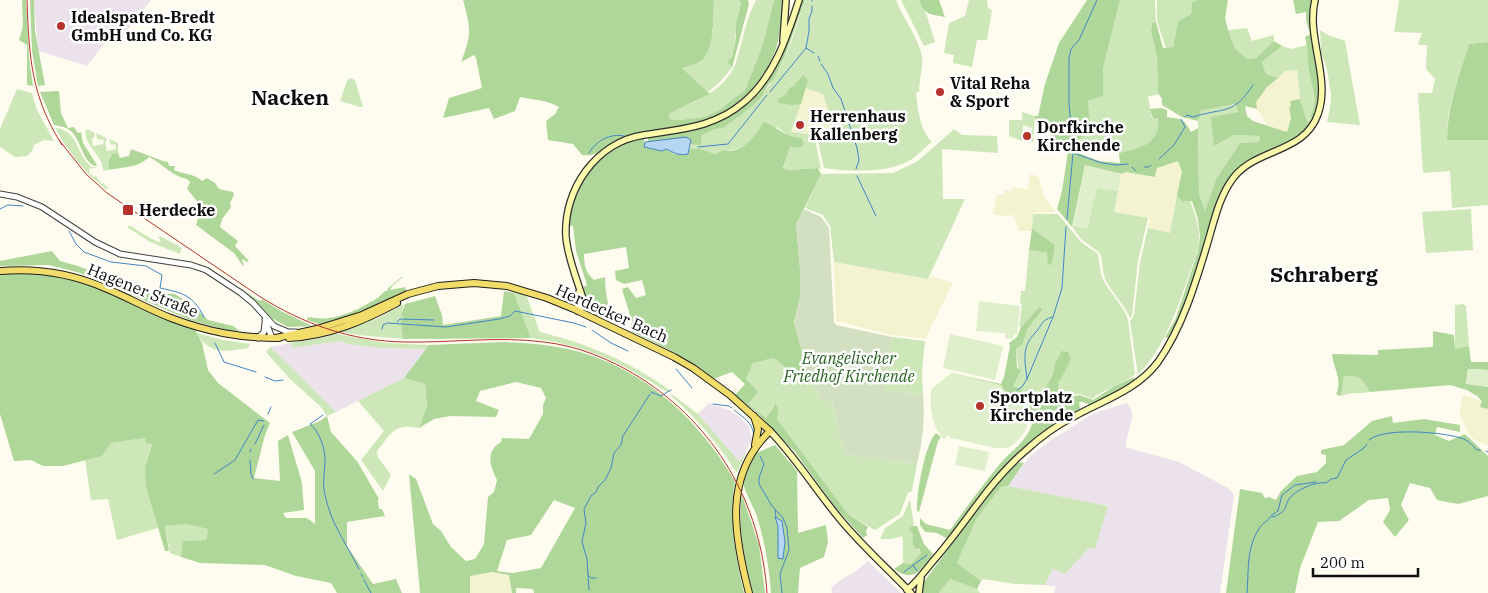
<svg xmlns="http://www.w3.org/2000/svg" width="1488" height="593" viewBox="0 0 1488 593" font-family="'IBM Plex Serif',serif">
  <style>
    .industrial { fill: #ebe2ec }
    .farmland { fill: #f3f3cf }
    .green { fill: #cde7b9 }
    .forest { fill: #b0d79a; fill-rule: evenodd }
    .cemetery { fill: #d2dfc0 }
    .pitch { fill: #dfefcb }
    .water { fill: #b5d7f3; stroke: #4085c6 }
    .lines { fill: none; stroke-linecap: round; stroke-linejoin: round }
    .stream { stroke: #4085c6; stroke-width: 1 }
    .tertiary-casing { stroke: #404040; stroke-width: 7 }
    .secondary-casing { stroke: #2f2f2f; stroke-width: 8 }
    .primary-casing { stroke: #1e1e1e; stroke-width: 8 }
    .tertiary { stroke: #fff; stroke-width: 5 }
    .secondary { stroke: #fbf9ac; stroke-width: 5.5 }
    .primary { stroke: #f2dd6b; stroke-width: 6 }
    .rail { stroke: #b6322c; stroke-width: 1 }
    .poi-dot { fill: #b6322c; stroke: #fff; stroke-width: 2 }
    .labels { text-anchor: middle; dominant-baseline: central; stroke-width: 5; stroke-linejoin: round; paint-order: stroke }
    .poi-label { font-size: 16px; font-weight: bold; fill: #0d0d0d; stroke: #fff; text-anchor: start }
    .street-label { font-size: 16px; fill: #0d0d0d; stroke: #fff }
    .park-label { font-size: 16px; font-style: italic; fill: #286221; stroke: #fff }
    .district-label { font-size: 21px; font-weight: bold; fill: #0d0d0d; stroke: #fff }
  </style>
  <rect width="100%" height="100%" fill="#fefcee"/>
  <path class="industrial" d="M 34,0 L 151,0 L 118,42 L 109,37 L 87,66 L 38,51 Z
    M 340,341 L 348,344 L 381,348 L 426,349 L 404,378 L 336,412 L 270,347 L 290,343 L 292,348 Z
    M 709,403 L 729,410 L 740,417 L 749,427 L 752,441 L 739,461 L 698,414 Z
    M 1127,403 L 1132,411 L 1132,417 L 1125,447 L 1179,462 L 1228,488 L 1234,495 L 1220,593 L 1054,593 L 1056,587 L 1045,585 L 1053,569 L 1065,574 L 1089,548 L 1108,506 L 1008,486 L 1030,456 L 1048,442 L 1094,413 Z
    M 868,561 L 901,593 L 832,593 L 831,588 L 842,579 L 855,572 Z"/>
  <path class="farmland" d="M 1297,70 L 1300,99 L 1290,101 L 1291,106 L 1289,108 L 1291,118 L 1287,132 L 1267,125 L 1257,109 L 1255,102 L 1267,87 L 1285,71 Z
    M 805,88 L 823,94 L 832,122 L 829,136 L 815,142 L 813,135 L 791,133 L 801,104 Z
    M 1178,161 L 1182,172 L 1170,233 L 1148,228 L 1150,219 L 1114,212 L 1122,174 L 1126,172 L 1155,177 L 1156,168 Z
    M 1030,174 L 1038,176 L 1044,196 L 1056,212 L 1033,213 L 1032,231 L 1019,231 L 1013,215 L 1003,216 L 993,214 L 997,194 L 1004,195 L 1005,190 L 1012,191 L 1013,187 L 1028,190 Z
    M 834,262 L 928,279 L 931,276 L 953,283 L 925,339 L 891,335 L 836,321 Z
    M 1463,395 L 1482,401 L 1481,407 L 1488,409 L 1488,445 L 1473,439 L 1466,430 L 1462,418 L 1459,413 Z
    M 492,572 L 509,575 L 512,593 L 470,593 L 469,576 Z"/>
  <path class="green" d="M 714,0 L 739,0 L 741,4 C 736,24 735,45 730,66 L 732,68 L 719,83 L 708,92 L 682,68 L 701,62 L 713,31 Z
    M 756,0 L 774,0 L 763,44 L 745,90 L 719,110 L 705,117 L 679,120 L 669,119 L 670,112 C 696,102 729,89 737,59 C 743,40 746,18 756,0 Z
    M 805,0 L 896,0 C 902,16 920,41 922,57 C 923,69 919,80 919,92 L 916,92 C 918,110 919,128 932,142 C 926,146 921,152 915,157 C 893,174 850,172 824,168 L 818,141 L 829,136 L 832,122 L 823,94 L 805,88 L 808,80 L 790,87 L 786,94 L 778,99 L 801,104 L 791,132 L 814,135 L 821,169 L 818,168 L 787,170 L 783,169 L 790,147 L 799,148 L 804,145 L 802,138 L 791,138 L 777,127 C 764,134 738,154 723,150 L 715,154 L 700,149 L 690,149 L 691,144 L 701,144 L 702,135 C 706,133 711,130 716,128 C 719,128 721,128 723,127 C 729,124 733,118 739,115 C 780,87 790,46 805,0 Z
    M 901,0 L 919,0 L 926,13 L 935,42 L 924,46 Z
    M 969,0 L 987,0 L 988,8 L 992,10 L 987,40 L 977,40 L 972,67 L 953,63 L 954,55 L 944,53 L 949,23 L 965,16 Z
    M 1120,0 L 1155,0 L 1156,22 L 1152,23 L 1151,31 L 1157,57 L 1158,95 L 1148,96 L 1152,119 L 1158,118 C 1161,144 1140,149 1119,153 L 1116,142 L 1102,145 L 1089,144 L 1085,153 L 1072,148 L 1087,94 L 1090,126 L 1088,101 L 1103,96 L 1103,69 Z
    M 1157,0 L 1197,0 L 1192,2 L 1191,14 L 1178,21 L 1173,47 L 1166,48 L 1157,21 Z
    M 1399,0 L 1488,0 L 1488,42 L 1469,44 C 1459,75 1446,107 1447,140 L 1488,140 L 1488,205 L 1452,208 L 1450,171 L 1423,173 L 1418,93 L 1432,93 L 1435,79 L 1426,69 L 1427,45 L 1418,45 L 1422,33 L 1394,32 Z
    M 1247,28 L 1252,41 L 1274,35 L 1274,41 L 1256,58 L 1247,59 L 1235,48 L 1228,30 Z
    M 1320,30 L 1328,35 L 1345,41 L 1360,125 L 1327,122 L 1330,108 L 1331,95 L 1327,69 L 1321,52 Z
    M 1307,45 L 1308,67 L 1313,86 L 1314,102 L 1314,119 L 1311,123 L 1307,121 L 1300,99 L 1297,70 L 1285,71 L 1278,78 L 1266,74 L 1262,62 L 1282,46 L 1291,49 Z
    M 350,78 L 355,80 L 363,107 L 360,107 L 340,101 L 347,81 Z
    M 17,89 L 32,93 L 37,110 L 54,141 L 44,140 L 34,145 L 32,151 L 27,156 L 15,157 L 0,147 L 0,129 Z
    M 1236,104 L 1238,112 L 1229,114 L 1214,146 L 1234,135 L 1260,136 L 1259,142 L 1240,143 L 1216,179 L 1205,212 L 1199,194 L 1198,121 L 1200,109 Z
    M 1022,112 L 1035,116 L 1033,143 L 1032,142 L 1032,128 L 1023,125 L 1022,141 L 1009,136 L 1009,120 L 1022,120 Z
    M 57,128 C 79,132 76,155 92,167 L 98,167 L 89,169 L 90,174 L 92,174 L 93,177 L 96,176 L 101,184 L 103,183 L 108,188 L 107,190 C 86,174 68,152 56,129 Z
    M 86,129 L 94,132 L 95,136 L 92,139 L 93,146 L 104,144 L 103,139 L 99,140 L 97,138 L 96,133 L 106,138 L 107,141 L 105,142 L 107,151 L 116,149 L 115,144 L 111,145 L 109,139 L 118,143 L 118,153 L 110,156 L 108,170 L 103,171 C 104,155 82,145 86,129 Z
    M 954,129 L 962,135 L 997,136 L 998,153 L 942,149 L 943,199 L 965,199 L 928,279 L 834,262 L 830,226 L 823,215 L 805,208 L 821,174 L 893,173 L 918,161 Z
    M 1097,187 L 1118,191 L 1114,212 L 1148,218 L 1138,261 L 1132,315 L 1130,318 C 1124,304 1113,294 1106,281 C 1102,272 1103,262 1100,253 L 1082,240 L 1072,227 L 1073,225 L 1087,229 Z
    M 1177,195 L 1182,202 L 1190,201 C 1195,213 1199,225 1199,238 C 1199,250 1194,261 1190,272 C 1179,305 1163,350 1138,375 L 1130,322 L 1134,315 L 1140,262 L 1148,228 L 1170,233 Z
    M 1471,209 L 1473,250 L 1426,253 L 1422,212 Z
    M 1033,214 L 1058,214 L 1081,242 L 1098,254 L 1101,274 L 1104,282 L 1125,312 L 1128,320 L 1135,374 C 1122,385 1105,388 1092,399 L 1080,394 L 1056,397 L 1058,390 L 1055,364 L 1053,374 L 1039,399 L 1012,386 L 1019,373 L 1016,349 L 1023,344 L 1027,330 L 1043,309 L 1039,307 L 1021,327 L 1019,327 L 1022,304 L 1020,303 L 1021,291 L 1025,291 L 1029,250 L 1048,253 L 1052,265 L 1055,245 L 1032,228 Z
    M 129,225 L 150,238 L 159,242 L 161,240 L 158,238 L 160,236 L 182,248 L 180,254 L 150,242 L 130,229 L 131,227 L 130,229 L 128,228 Z
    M 514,293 L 526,295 L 540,332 C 591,345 627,360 671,391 L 667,392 C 621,362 585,345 531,338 Z
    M 404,304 L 401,315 L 416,316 L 402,322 L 403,339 L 358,335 L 341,332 L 378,318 Z
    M 1463,304 L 1466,306 L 1469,346 L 1455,349 L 1455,305 Z
    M 197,333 L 223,340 L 250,344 L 248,348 C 227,351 209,356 197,333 Z
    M 337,334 L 386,343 L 429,345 L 426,349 L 381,348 L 348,344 L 340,341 L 292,348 L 290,343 L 321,338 Z
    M 892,337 L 925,341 L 922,372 L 923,395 L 883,390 Z
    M 270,347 L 330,406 L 336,412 L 327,416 L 321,407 L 290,379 L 266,352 Z
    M 774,358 L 797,377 L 809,377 L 822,400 L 832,401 L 844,454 L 917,464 L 912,491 L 908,493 L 900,514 L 875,530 L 848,514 L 777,419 L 774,404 L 766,418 L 748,404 L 746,379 L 753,363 Z
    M 1344,376 C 1360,376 1362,377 1370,392 C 1360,394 1350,392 1341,396 Z
    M 404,378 L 425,384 L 427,406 L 419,428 C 393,423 392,433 377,451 L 378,457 L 391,475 L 383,491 L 361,460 L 384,431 L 358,401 Z
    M 673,395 L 698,414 L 739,461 L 747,450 L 737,473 C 718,444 698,419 671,396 Z
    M 145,438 L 152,443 L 145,467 L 158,528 L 117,540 L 108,499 L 91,500 L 85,460 L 102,456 L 110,443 Z
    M 1008,486 L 1108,506 L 1095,549 L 1089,548 L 1065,574 L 1053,569 L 1045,585 L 1015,584 L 983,579 L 981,581 L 957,563 L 976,520 L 1001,487 Z
    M 910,499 L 914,525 L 912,526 L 913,533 L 912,542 L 921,553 L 911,564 L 903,563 C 902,554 904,543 902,536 L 892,539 L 880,539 L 885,529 L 881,531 L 903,516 Z
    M 185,524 L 208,529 L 206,540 L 184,541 L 181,557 L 170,553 L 165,525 Z
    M 950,579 L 977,589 L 980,593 L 939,593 Z"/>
  <path class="forest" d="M 22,0 L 26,0 L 29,58 L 33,86 L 27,85 L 27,45 L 19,40 L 23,26 Z
    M 30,0 L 34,0 L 35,31 L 45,85 L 38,86 L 32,51 Z
    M 463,0 L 714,0 C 713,17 715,50 701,61 C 696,65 688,66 682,68 L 710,94 L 670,113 L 669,119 L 679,120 L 705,117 L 719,110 L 745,90 L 763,44 L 774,0 L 783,0 C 781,15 781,31 777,45 C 776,51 772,57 770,63 C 751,101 720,120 678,129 C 662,132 645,132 630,137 C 611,142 600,158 582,155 L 573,144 L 548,140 L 546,121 L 555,114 L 559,107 C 548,100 533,100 520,97 L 515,111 L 494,119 L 489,108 L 443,118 L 449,98 L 482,88 L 476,58 L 474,55 L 461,62 C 472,33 471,30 463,0 Z
    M 739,0 L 748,0 L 749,4 L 732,68 L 727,61 L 732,57 L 736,36 L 736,24 L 741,4 Z
    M 800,0 L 805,0 L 785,56 L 774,79 L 768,85 L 762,96 L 751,107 L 723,128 L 715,129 L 702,135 L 701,145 L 691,144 L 691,140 L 648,142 L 648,137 L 680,132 L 715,123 L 745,105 L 766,82 Z
    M 919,0 L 939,0 L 945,17 C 931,14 925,16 919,0 Z
    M 1087,0 L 1120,0 L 1103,69 L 1103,96 L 1088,101 L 1090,126 L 1072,148 L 1054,145 L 1049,126 L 1035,123 L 1035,116 L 1038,116 L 1045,84 L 1059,43 Z
    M 1197,0 L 1228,0 L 1225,18 L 1228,30 L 1235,48 L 1247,59 L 1256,58 L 1274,41 L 1282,46 L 1262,62 L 1266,74 L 1278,78 L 1267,87 L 1256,102 L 1257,109 L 1245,106 L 1247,116 L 1253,121 L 1287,132 L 1291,118 L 1289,107 L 1291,106 L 1290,101 L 1300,99 L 1307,121 L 1311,123 C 1291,149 1267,148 1242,166 C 1237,169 1233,175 1229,180 L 1189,296 L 1169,338 L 1165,337 L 1176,318 L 1198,251 L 1200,237 L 1198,219 L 1192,201 L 1182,202 L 1177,195 L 1182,172 L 1178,161 L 1157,168 L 1155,177 L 1126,172 L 1122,174 L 1085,166 L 1072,227 L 1057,209 L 1062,191 L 1068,151 L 1070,150 L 1099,161 L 1120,163 L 1119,153 C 1139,149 1161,144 1158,118 L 1153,119 L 1150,109 L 1161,108 L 1167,110 L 1167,117 C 1181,119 1184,118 1191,132 L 1198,128 L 1199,194 L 1205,211 L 1216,179 L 1240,143 L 1259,142 L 1260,136 L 1234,135 L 1214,146 L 1211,117 L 1238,112 L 1236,104 L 1201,110 L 1198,121 L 1182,117 L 1162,105 L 1162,99 L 1158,93 L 1157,57 L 1151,31 L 1152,23 L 1156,22 L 1163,48 L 1173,47 L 1178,21 L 1191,14 L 1192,2 Z
    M 1293,0 L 1313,0 L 1310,20 L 1311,33 L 1320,87 L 1320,99 L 1314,119 L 1310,116 C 1320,100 1310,83 1308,65 C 1307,56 1308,47 1305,37 L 1310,34 L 1306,20 L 1306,12 L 1296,14 Z
    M 1488,42 L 1488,140 L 1447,140 C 1447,107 1459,75 1469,44 Z
    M 803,75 L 808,80 L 801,104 L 793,105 L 778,103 L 778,99 L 786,94 L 790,87 L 794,86 Z
    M 59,91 L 61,113 L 68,128 L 74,127 L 78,133 L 81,132 L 83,143 L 97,165 L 96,166 L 92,165 C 80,155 80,134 66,128 C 62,126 57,126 54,125 L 40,92 Z
    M 764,122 C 779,128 786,138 802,138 L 804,145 L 799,148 L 790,147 L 783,168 L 787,170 L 818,168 L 821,174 L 796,225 L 800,268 L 800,298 L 794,322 L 809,377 L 797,377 L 774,358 L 753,363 L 746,379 L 758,392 L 748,404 L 766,418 L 775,404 L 778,408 L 777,419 L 848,514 L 868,527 L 866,531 L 867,535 L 863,538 L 836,508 L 795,452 L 756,412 L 735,395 L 745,384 L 732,372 L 713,379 L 675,353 L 629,330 L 632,322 L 622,289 L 628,287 L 636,298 L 646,295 L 642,280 L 624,284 L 616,280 L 615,271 L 629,268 L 626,247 L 584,254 C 584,266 586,273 594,280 L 605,277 C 605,286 606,294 608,303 C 610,310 614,315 615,323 C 588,312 589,316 583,287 L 587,285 L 576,251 L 573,226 L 569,226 C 575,178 598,152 644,137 L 644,147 L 666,149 L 674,154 L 688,154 L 690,149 L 700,149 L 715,154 L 723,150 C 742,155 755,136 764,122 Z
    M 131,149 L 163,161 L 168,162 L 169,166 L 175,166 L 174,170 C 183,174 196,174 202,181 L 207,178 L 215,183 L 219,189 L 233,192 L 234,195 L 230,203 L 231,207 L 222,219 L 220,227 L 238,241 L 235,246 L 249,261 L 246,262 L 244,259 L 242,260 L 244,265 L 243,266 L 234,253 L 196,225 C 202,206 200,204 187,189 L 190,182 L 187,179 C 174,177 162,164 149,157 C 139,168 122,167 108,170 L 109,160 L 112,154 L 118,153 L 120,158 L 129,156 Z
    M 1032,228 L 1055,245 L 1052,265 L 1048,264 L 1047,253 L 1029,250 Z
    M 52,251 L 60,261 L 78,266 L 122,283 L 144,294 L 158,293 L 175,294 L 197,309 L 208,320 L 233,326 L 240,331 L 226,330 L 190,320 L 80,273 L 49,265 L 0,266 L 0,261 Z
    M 19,272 L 63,276 L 103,288 L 195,329 L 202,343 L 208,370 L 218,383 L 270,423 L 265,435 L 254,478 L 280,481 L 278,441 L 288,435 L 302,483 L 304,510 L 283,513 L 286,518 L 307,518 L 315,524 L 315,471 L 292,432 L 320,421 L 327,416 L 331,432 L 357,461 L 379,499 L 378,500 L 379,509 L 382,509 L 385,516 L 347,522 L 347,546 L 373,584 L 396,579 L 402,593 L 337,593 L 331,583 L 296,576 L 265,565 L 200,563 L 181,557 L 183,541 L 206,540 L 208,529 L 185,524 L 165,526 L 169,551 L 165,551 L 146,487 L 145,467 L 152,444 L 146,443 L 145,438 L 111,443 L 102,456 L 63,466 L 43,466 L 31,460 L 14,461 L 0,414 L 0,274 Z
    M 403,276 L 403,277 L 392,286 L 390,290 L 405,287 L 406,291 L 357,313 L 325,324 L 319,324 L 307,320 L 308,317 C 329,321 343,316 362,307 C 370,302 378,299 385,291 L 387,291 L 388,289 L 387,289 Z
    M 240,288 L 258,300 L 261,301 L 262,299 L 279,310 L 312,326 L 288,327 L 273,319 Z
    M 504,291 L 514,293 L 531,338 L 403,339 L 401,322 L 404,317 L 401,315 L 405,304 L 435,296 L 442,315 L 443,325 L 501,316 Z
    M 1039,307 L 1043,309 L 1027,330 L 1023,344 L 1016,349 L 1017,368 L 1021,370 L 1013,386 L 1039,399 L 1053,374 L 1055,364 L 1062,351 L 1068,352 L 1071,359 L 1061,379 L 1058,381 L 1058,390 L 1055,399 L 1060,399 L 1062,396 L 1073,397 L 1079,395 L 1093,400 L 1113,387 L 1134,377 L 1135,381 L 1122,390 L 1090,405 L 1083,402 L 1079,402 L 1080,409 C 1022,437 986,488 950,537 L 946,538 L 937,533 L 925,532 L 920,525 L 920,518 L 926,524 L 950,530 C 966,508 982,486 999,465 C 1011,450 1029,441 1033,420 L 1030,419 L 1028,398 L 955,381 L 946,436 L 944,439 C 931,425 930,407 932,389 L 952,373 L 1001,384 L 1004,377 L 1010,346 L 1009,343 L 1017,337 L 1021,327 Z
    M 1433,331 L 1454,335 L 1455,349 L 1469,346 L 1471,362 L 1488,362 L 1488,370 L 1468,369 L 1466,383 L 1488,387 L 1488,409 L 1480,407 L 1482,401 L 1477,396 L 1467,390 L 1450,385 L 1370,392 C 1362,378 1361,376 1344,376 L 1341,396 L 1336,394 C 1343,379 1333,368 1332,354 L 1378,355 L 1378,350 L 1433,347 Z
    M 504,342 C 530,343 555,345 580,352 C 649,372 699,421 735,481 C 729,521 735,554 744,593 L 534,593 L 533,589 L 516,588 L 516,593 L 512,593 L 509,575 L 492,572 L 470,576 L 470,593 L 420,593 L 409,474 L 416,479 L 433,524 L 441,531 L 451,547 L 466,561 L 475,559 L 484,544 L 488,497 L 494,492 L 497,480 C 490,466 485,451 501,442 L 502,438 L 529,439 L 543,414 L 543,405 L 546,398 L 541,388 L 516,382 L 480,391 L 476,401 L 499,410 L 496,417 L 451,416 L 434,419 L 419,428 L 427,406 L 425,384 L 404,378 L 429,345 ZM 554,500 L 575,508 L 541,568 L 513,573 L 497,571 L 507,540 L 531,535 Z
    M 1392,416 L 1393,423 L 1424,419 L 1460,425 L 1460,432 L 1437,427 L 1435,435 L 1449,441 L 1465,434 L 1488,456 L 1488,496 L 1458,504 L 1437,500 L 1430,488 L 1410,483 L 1401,505 L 1409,520 L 1395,537 L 1383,522 L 1390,510 L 1388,498 L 1369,500 L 1339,521 L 1318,522 L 1300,568 L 1295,593 L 1226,593 L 1240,489 L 1262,493 L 1265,498 L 1269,497 L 1276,500 L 1281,491 L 1297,476 L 1317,472 L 1326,463 L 1326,455 L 1321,454 L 1321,450 L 1344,445 L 1372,421 Z
    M 936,433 L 941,437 L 938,441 L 919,512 L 917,511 C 916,495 925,443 936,433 Z
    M 775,445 L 797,471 L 798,533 L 826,525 L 828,542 L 824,557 L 800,568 L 798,593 L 771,593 C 769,567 765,542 757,517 C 755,509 744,491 744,485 C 743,475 752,462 756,453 Z
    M 1018,462 L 1024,463 L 1008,486 L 1001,487 L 976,520 L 957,563 L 981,581 L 977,589 L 950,579 L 939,593 L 922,593 L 923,583 L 993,489 Z
    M 742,495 L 759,545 L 765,593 L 753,593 C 745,560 737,528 742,495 Z
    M 912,526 L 917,526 L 924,544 L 933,554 C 922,569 914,584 894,569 L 903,563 L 911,564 L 921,553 L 919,549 L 915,548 L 912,542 L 913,534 L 909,529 Z"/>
  <path class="cemetery" d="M 804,209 L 821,217 L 829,228 L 834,322 L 836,325 L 892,337 L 883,390 L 923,395 C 925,419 923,440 917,464 L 844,454 L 832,401 L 822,400 L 809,377 L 794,322 L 800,298 L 800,268 L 796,225 Z"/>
  <path class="pitch" d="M 1085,165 L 1122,174 L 1118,191 L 1097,188 L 1087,229 L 1073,225 Z
    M 979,301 L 1020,306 L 1017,335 L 1014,334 L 1013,339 L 1005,338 L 1005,333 L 976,331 Z
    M 950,334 L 1003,346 L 995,380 L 943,368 Z
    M 1468,369 L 1488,370 L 1488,387 L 1466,384 Z
    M 952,373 L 1001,385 L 1006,393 L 1026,397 C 1032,414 1030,428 1018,440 C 1013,444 1011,448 1005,448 C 993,450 965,440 951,438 L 947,435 L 944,439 C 931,425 930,407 932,389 Z
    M 959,446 L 989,452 L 985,471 L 955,465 Z"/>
  <path class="water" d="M 686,137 L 691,140 L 688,154 C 678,156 675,153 666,149 L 662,151 L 644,147 L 645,142 Z
    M 775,517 L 782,521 L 785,542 L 783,559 L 778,558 L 778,526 Z"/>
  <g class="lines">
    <path class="stream" d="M 812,1 L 812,0
      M 806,48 L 814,53
      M 818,56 L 820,61
      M 821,64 L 828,74 L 833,88 L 841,99 L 857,148 L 859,160 L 856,169
      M 770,92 L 806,48 L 809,31 L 809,19 L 812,11 L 812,6
      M 1185,117 L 1187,115 L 1193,117 C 1224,107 1233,116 1253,85
      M 698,147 L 728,144 L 767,95
      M 1073,149 L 1069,103 L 1069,58 L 1071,49 L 1079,40 L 1097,0
      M 589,153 C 596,141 610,133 624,136
      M 1159,159 L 1174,145 L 1185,127 L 1181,119
      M 1132,167 L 1136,171
      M 1144,167 L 1149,167 L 1151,165
      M 857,176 L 876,216
      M 0,209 L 8,205 L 23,206
      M 1067,219 L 1073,153 L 1102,163 L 1117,165 L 1128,164
      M 69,231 L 76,244 L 84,252 L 111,262 L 146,266 L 162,275 L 160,288 C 183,293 193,295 204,317
      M 397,322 L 400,319 L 434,320
      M 382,329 L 383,325 L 387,323 L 446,327 L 499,319 L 510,316 L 515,311 L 574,323 L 586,327
      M 592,330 L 611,343 L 628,351
      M 215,343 L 224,362 L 256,372
      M 676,369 L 692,388
      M 265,377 L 275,381 L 283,380
      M 1027,379 C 1025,360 1021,348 1035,333 C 1043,325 1040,321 1052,317
      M 1017,390 L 1022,387 L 1027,379 L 1053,317 L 1062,288 L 1066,227
      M 651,392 L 661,396 L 671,390
      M 713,404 L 729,406 L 732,408
      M 734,410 C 744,418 752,422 754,435
      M 268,414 L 271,407
      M 323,415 L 310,424 C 319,431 325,448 325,459 C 325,471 322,483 325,495 C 331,524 346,543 359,569
      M 1369,440 C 1384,427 1442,432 1461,438 C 1468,440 1472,445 1477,450 L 1480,450
      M 255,444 L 264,425
      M 1486,451 L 1488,452
      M 250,452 L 251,449
      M 760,456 L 764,464 L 759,478 L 759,484 L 772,506 L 783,518 L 787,528 L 789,550 L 780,574 L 782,593
      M 250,460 L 251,474 L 253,479
      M 214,474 L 235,460 L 258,420 L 264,421
      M 775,510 L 776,517
      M 1272,515 L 1278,511 L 1282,495 L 1295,485 L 1316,482
      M 913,565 L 917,571
      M 904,572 L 927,555
      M 361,574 L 363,577
      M 588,575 L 591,578 L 596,578
      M 364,580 L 371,593
      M 589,590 L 587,559 L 582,542 L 586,523 L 584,509 L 591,496 L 596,492 L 598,487 L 605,480 L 611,468 L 614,453 L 621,445 L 623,436 L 650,394
      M 1247,593 C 1249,569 1246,548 1260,527 C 1263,523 1268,521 1271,516 L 1274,517 C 1289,509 1283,509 1289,499 C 1295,490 1316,481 1326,483 L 1331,479 L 1337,478 L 1346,460 L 1364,448 L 1367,444"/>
    <defs>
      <path id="tertiary" d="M 0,194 L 17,197 L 42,207 L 95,242 L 120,254 L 191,265 L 206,270 L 241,293 L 253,303 L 274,326 L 288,332 L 296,332
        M 265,320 L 272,338
        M 258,338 L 264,332 L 265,323"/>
      <path id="secondary" d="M 783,41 L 786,0
        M 578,311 L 584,303 C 578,281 568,260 566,237 C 563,190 596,142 644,135 C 680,129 714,128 744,102 C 774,77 787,37 799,0
        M 578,311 L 579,292
        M 770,431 C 796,458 815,489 839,518 C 861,545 887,568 911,593
        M 907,590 C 917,582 925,571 933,561 C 965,525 988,483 1024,452 C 1039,438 1057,425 1075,416 C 1104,400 1137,390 1158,362 C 1182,328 1195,285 1207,245 C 1214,222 1219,196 1234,177 C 1257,148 1305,153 1318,114 C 1331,78 1306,38 1315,0
        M 919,593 L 921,578"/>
      <path id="primary" d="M 0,271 C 36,268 71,273 105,288 C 127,297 148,309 171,318 C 208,332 240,338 279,338
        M 276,338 L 317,329 L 362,315 L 408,294 L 438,286 L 474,283 L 507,286 L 547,298 L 574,309 L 674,357 L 693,368 L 730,395 L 770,431 C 723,476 734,536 749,593
        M 289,338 C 329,336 363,321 397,303
        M 754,416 L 758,429 L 755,445"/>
    </defs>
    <use href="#tertiary" class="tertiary-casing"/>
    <use href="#secondary" class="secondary-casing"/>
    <use href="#primary" class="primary-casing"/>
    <use href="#tertiary" class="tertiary"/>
    <use href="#secondary" class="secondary"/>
    <use href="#primary" class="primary"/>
    <path class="rail" d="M 27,0 C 29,57 31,96 62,145
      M 59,140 L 86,174 L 107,193 L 259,296 C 303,324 351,341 404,342 C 451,343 498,336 544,342 C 578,346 610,359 639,377 C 715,425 761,503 767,593"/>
  </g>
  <g class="poi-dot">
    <circle cx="61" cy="26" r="5"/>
    <circle cx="940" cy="92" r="5"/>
    <circle cx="800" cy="125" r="5"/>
    <circle cx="1027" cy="136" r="5"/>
    <rect x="122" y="204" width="12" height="12" rx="2.5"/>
    <circle cx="980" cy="406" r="5"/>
  </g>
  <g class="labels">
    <g class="poi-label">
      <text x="71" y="17">Idealspaten-Bredt<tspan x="71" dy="18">GmbH und Co. KG</tspan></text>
      <text x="950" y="83">Vital Reha<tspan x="950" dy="18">&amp; Sport</tspan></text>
      <text x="810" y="116">Herrenhaus<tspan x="810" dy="18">Kallenberg</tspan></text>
      <text x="1037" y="127">Dorfkirche<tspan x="1037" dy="18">Kirchende</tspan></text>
      <text x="139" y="210">Herdecke</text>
      <text x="990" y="397">Sportplatz<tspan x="990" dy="18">Kirchende</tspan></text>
    </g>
    <g class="street-label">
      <text transform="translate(143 290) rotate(22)">Hagener Straße</text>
      <text transform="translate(612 313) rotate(24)">Herdecker Bach</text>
    </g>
    <g class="park-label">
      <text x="849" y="358">Evangelischer<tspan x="849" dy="18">Friedhof Kirchende</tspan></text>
    </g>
    <g class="district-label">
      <text x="290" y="97">Nacken</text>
      <text x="1324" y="274">Schraberg</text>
    </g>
  </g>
  <path d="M1313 568v8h105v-8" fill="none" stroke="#0d0d0d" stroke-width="2.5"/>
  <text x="1320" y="568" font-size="15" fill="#0d0d0d" stroke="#ffffff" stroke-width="4" paint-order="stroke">200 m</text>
</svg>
